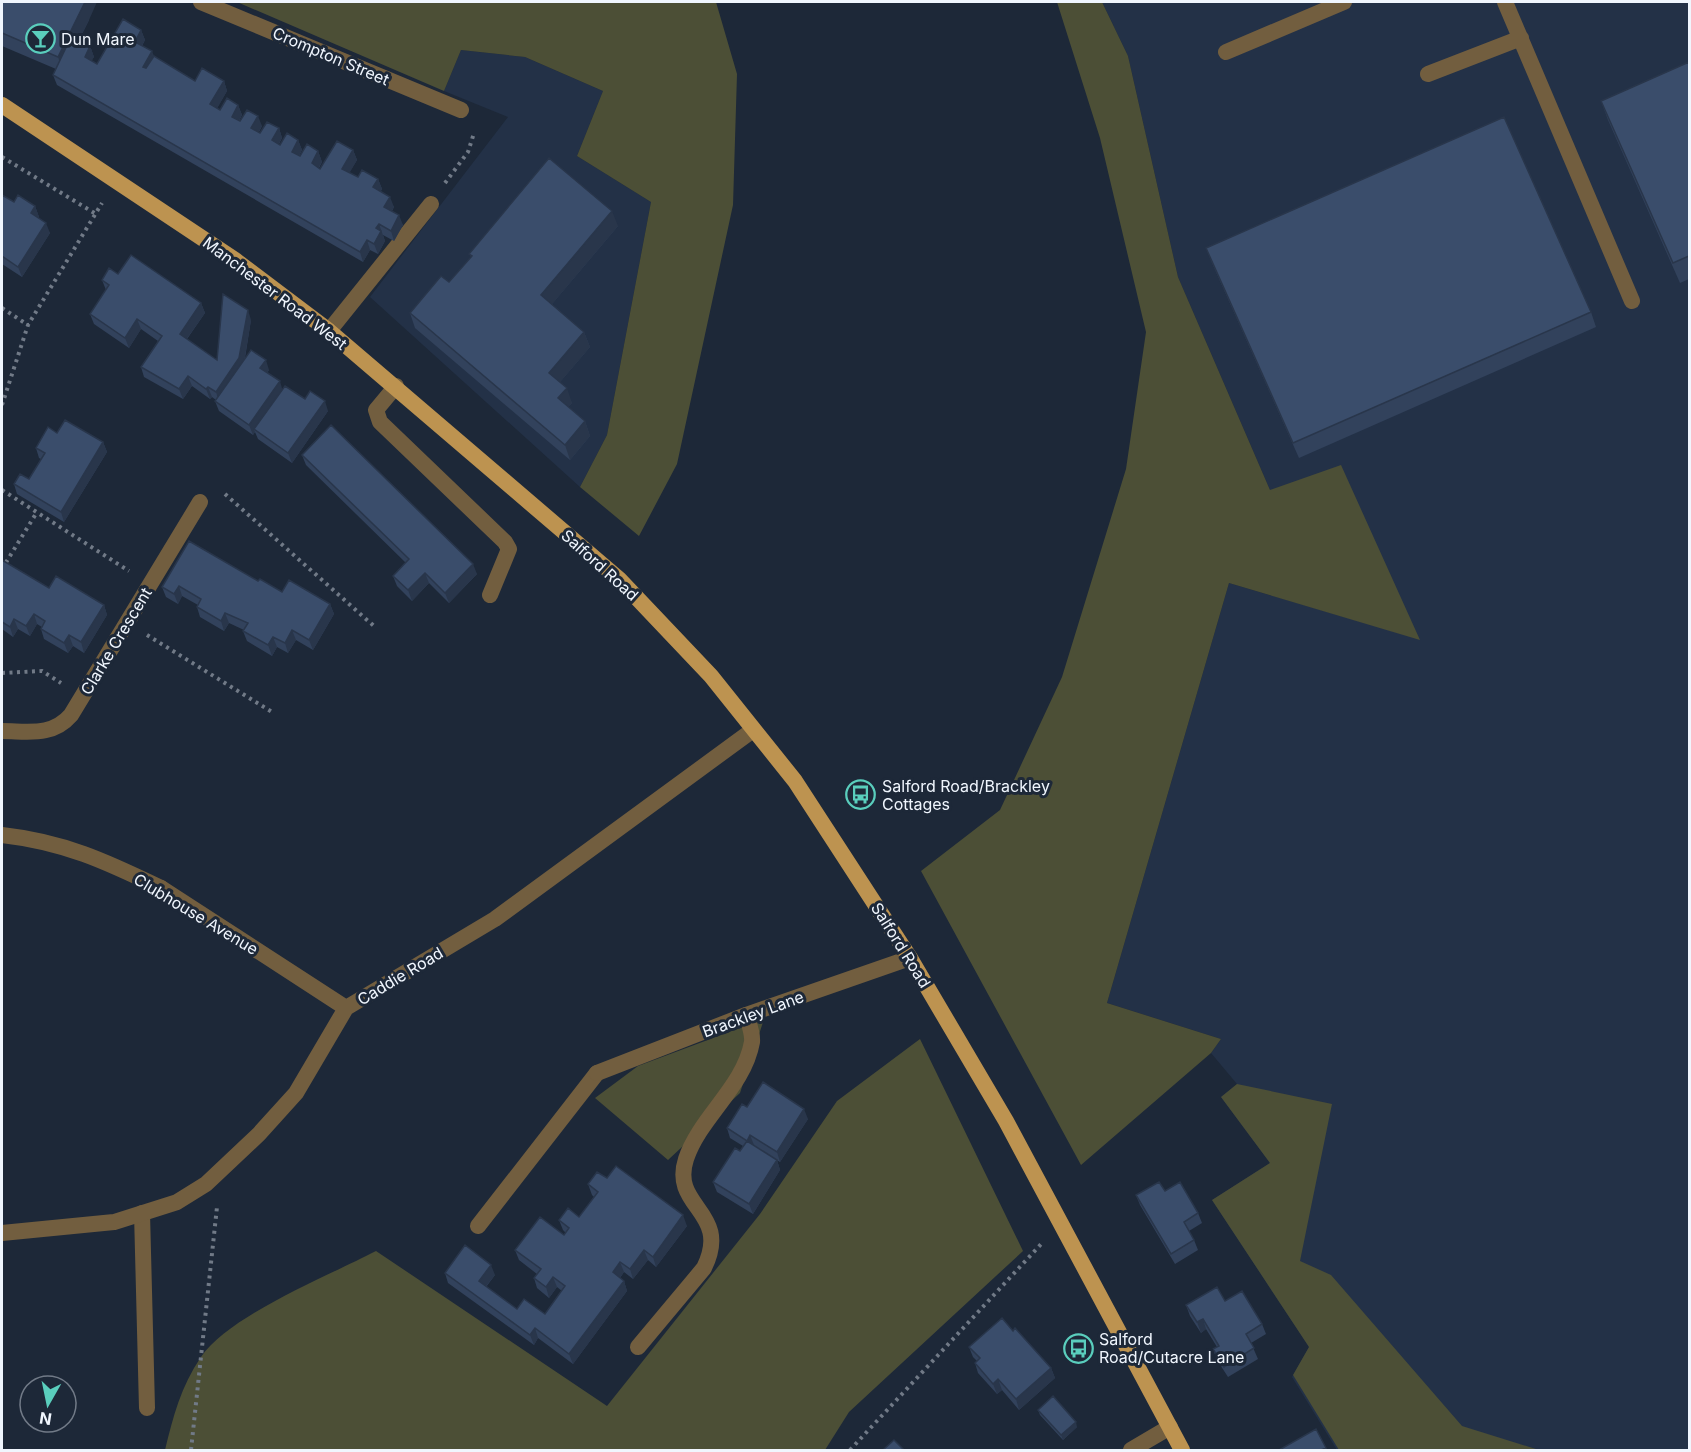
<svg xmlns="http://www.w3.org/2000/svg" width="1691" height="1452" viewBox="0 0 1691 1452" font-family="Inter,sans-serif">
  <style>
    .built { fill: #233147 }
    .green { fill: #4c4f36 }
    .lines { fill: none; stroke-linecap: round; stroke-linejoin: round }
    .path { stroke: #717a87; stroke-width: 4; stroke-dasharray: 3 4.5; stroke-linecap: butt }
    .service { stroke: #725e3f; stroke-width: 16 }
    .minor { stroke: #725e3f; stroke-width: 16 }
    .primary { stroke: #bd9350; stroke-width: 16 }
    .wall { fill: #32425c }
    .shaded-wall { fill: #29364b }
    .building { fill: #3a4d6b; stroke: #29364b; stroke-width: 1.5 }
    .labels { text-anchor: middle; dominant-baseline: central; stroke-width: 6; stroke-linejoin: round; paint-order: stroke }
    .poi-label { font-size: 16px; fill: #f0f6fe; stroke: #1d2838; text-anchor: start }
    .street-label { font-size: 16px; fill: #f0f6fe; stroke: #1d2838 }
  </style>
  <rect width="100%" height="100%" fill="#1d2838"/>
  <path class="built" d="M 1102,2 L 1689,2 L 1689,1450 L 1337,1450 L 1292,1377 L 1309,1347 L 1212,1200 L 1270,1163 L 1221,1097 L 1237,1084 L 1211,1053 L 1221,1039 L 1107,1003 L 1229,583 L 1419,639 L 1270,490 L 1178,277 L 1128,56 Z
    M 461,50 L 525,57 L 603,91 L 577,156 L 651,202 L 607,435 L 580,487 L 370,297 L 508,117 L 444,91 Z"/>
  <path class="green" d="M 237,2 L 716,2 L 737,74 L 733,205 L 677,464 L 639,536 L 580,487 L 607,435 L 651,202 L 577,156 L 603,91 L 525,57 L 461,50 L 444,91 Z
    M 1057,2 L 1102,2 L 1128,56 L 1178,277 L 1270,490 L 1341,465 L 1420,640 L 1229,583 L 1107,1003 L 1221,1039 L 1211,1053 L 1081,1165 L 921,871 L 1000,810 L 1062,677 L 1126,469 L 1146,332 L 1100,138 Z
    M 764,1019 L 740,1093 L 668,1160 L 595,1098 L 638,1066 Z
    M 920,1039 L 1023,1251 L 849,1412 L 825,1450 L 165,1450 C 173,1417 181,1386 201,1357 C 230,1315 328,1276 376,1251 L 607,1406 L 760,1214 L 837,1101 Z
    M 1237,1084 L 1332,1104 L 1300,1261 L 1331,1275 L 1462,1426 L 1539,1450 L 1339,1450 L 1293,1375 L 1309,1347 L 1212,1200 L 1270,1163 L 1221,1097 Z"/>
  <g class="lines">
    <path class="path" d="M 2,157 L 96,214
      M 445,183 L 468,152 L 474,133
      M 2,308 L 28,325
      M 2,405 L 28,325 L 102,203
      M 2,490 L 129,571
      M 225,494 L 375,627
      M 2,569 L 37,512
      M 147,635 L 272,712
      M 2,673 L 42,671 L 61,683
      M 191,1450 L 217,1207
      M 850,1450 L 1043,1242"/>
    <path class="service" d="M 201,2 L 461,110
      M 1505,2 L 1632,301
      M 1226,52 L 1344,2
      M 1428,74 L 1521,38
      M 329,331 L 431,204
      M 396,386 L 376,410 L 380,422 L 505,542 L 509,549 L 490,595
      M 2,835 C 64,842 105,861 161,888
      M 142,1213 L 147,1408
      M 478,1226 L 597,1073
      M 638,1347 L 704,1268 C 732,1211 670,1208 686,1159 C 700,1117 744,1087 752,1042 C 753,1033 749,1024 746,1015"/>
    <path class="minor" d="M 2,731 C 28,731 52,737 71,715 L 200,502
      M 161,888 L 346,1008
      M 597,1073 L 746,1015 L 910,958
      M 2,1233 L 114,1222 L 177,1202 L 206,1184 L 259,1134 L 296,1093 L 346,1008 L 495,919 L 753,730
      M 1131,1450 L 1170,1427"/>
    <path class="primary" d="M 2,105 L 235,260 L 329,331 L 619,579 L 711,676 L 795,781 L 910,958 L 1006,1121 L 1182,1450"/>
  </g>
  <path class="wall" d="M 2,4 L 89,20 L 79,40 L 90,46 L 94,57 L 91,61 L 97,64 L 141,30 L 145,40 L 142,46 L 154,57 L 195,81 L 224,81 L 227,91 L 217,108 L 220,110 L 238,105 L 242,115 L 239,121 L 262,126 L 259,132 L 260,133 L 279,128 L 282,138 L 279,144 L 280,145 L 298,140 L 302,150 L 299,156 L 300,156 L 318,151 L 322,162 L 319,168 L 320,169 L 353,150 L 357,160 L 349,173 L 358,177 L 378,179 L 382,189 L 381,191 L 394,207 L 392,211 L 403,225 L 394,241 L 383,235 L 385,241 L 378,254 L 370,250 L 363,262 L 57,85 L 53,75 L 56,69 L 2,46 Z
    M 1689,62 L 1689,279 L 1680,283 L 1608,120 L 1601,101 Z
    M 2,195 L 14,202 L 35,206 L 39,217 L 38,218 L 50,233 L 22,277 L 2,264 Z
    M 618,226 L 552,304 L 584,332 L 590,347 L 560,382 L 572,403 L 568,407 L 585,421 L 590,436 L 570,460 L 415,328 L 410,313 L 449,282 L 471,257 L 469,254 Z
    M 1206,248 L 1591,312 L 1596,327 L 1299,458 L 1212,263 Z
    M 118,274 L 201,303 L 205,313 L 187,339 L 217,360 L 251,320 L 245,358 L 269,370 L 267,373 L 282,389 L 328,411 L 292,463 L 258,439 L 255,432 L 253,435 L 219,411 L 215,401 L 216,400 L 212,397 L 210,399 L 192,386 L 183,399 L 144,377 L 141,367 L 158,341 L 141,329 L 129,348 L 94,324 L 90,314 L 106,290 L 102,280 Z
    M 57,433 L 103,442 L 107,452 L 64,522 L 17,494 L 14,484 L 29,479 L 41,459 L 39,458 L 36,448 Z
    M 302,455 L 477,574 L 449,603 L 429,583 L 412,601 L 397,586 L 393,576 L 406,563 L 306,465 Z
    M 2,561 L 49,588 L 104,605 L 107,615 L 84,653 L 73,646 L 68,653 L 44,639 L 41,629 L 42,627 L 37,624 L 30,636 L 18,629 L 13,637 L 2,629 Z
    M 258,581 L 282,592 L 330,604 L 334,614 L 313,650 L 296,640 L 288,653 L 277,647 L 272,656 L 247,641 L 243,631 L 244,630 L 229,623 L 224,631 L 200,617 L 197,607 L 198,605 L 182,596 L 178,604 L 166,597 L 162,587 Z
    M 747,1107 L 808,1119 L 780,1162 L 754,1146 L 777,1160 L 780,1170 L 753,1214 L 717,1192 L 713,1182 L 740,1151 L 743,1146 L 730,1138 L 727,1128 Z
    M 607,1178 L 687,1226 L 656,1267 L 648,1260 L 633,1279 L 624,1272 L 620,1278 L 624,1281 L 627,1291 L 573,1364 L 538,1338 L 534,1345 L 448,1283 L 445,1273 L 495,1275 L 486,1287 L 517,1309 L 545,1314 L 562,1291 L 557,1287 L 549,1298 L 537,1288 L 534,1278 L 537,1274 L 519,1260 L 515,1250 L 564,1235 L 566,1233 L 563,1230 L 559,1220 L 579,1217 L 594,1197 L 592,1195 L 588,1184 Z
    M 1165,1191 L 1198,1213 L 1202,1223 L 1189,1231 L 1194,1240 L 1198,1250 L 1175,1264 L 1140,1205 L 1136,1195 Z
    M 1225,1301 L 1262,1324 L 1266,1334 L 1251,1343 L 1258,1359 L 1228,1377 L 1217,1360 L 1213,1349 L 1217,1347 L 1206,1329 L 1201,1333 L 1190,1316 L 1186,1305 Z
    M 1013,1331 L 1051,1368 L 1055,1378 L 1019,1410 L 1002,1390 L 997,1394 L 978,1373 L 975,1363 L 977,1361 L 973,1357 L 969,1347 Z
    M 1038,1410 L 1077,1427 L 1063,1440 L 1040,1415 Z"/>
  <path class="shaded-wall" d="M 85,2 L 97,2 L 89,20 L 63,72 L 58,57 Z
    M 141,30 L 145,40 L 138,52 L 135,42 Z
    M 90,46 L 94,57 L 88,67 L 85,57 Z
    M 152,51 L 156,61 L 146,77 L 143,67 Z
    M 224,81 L 227,91 L 214,114 L 210,104 Z
    M 238,105 L 242,115 L 235,127 L 232,117 Z
    M 258,116 L 262,126 L 255,138 L 251,128 Z
    M 279,128 L 282,138 L 275,150 L 272,140 Z
    M 298,140 L 302,150 L 295,162 L 292,152 Z
    M 353,150 L 357,160 L 346,179 L 342,169 Z
    M 318,151 L 322,162 L 315,173 L 312,163 Z
    M 378,179 L 382,189 L 377,197 L 373,187 Z
    M 390,197 L 394,207 L 388,217 L 384,207 Z
    M 35,206 L 39,217 L 35,223 L 31,213 Z
    M 612,211 L 618,226 L 547,310 L 541,295 Z
    M 399,215 L 403,225 L 394,241 L 391,231 Z
    M 46,223 L 50,233 L 22,277 L 18,267 Z
    M 379,224 L 385,241 L 378,254 L 374,244 L 376,228 Z
    M 367,240 L 370,250 L 363,262 L 360,252 Z
    M 201,303 L 205,313 L 183,344 L 180,334 Z
    M 248,310 L 251,320 L 243,368 L 219,402 L 216,392 Z
    M 137,319 L 141,329 L 129,348 L 125,338 Z
    M 584,332 L 590,347 L 555,388 L 549,373 Z
    M 266,360 L 269,370 L 264,378 L 260,368 Z
    M 188,376 L 192,386 L 183,399 L 179,389 Z
    M 280,381 L 283,392 L 254,429 L 255,432 L 253,435 L 249,425 Z
    M 208,387 L 212,397 L 210,399 L 206,389 Z
    M 567,388 L 572,403 L 563,413 L 558,398 Z
    M 325,401 L 328,411 L 292,463 L 288,453 Z
    M 585,421 L 590,436 L 570,460 L 565,445 Z
    M 103,442 L 107,452 L 64,522 L 61,512 Z
    M 473,564 L 477,574 L 449,603 L 445,593 Z
    M 425,573 L 429,583 L 412,601 L 408,590 Z
    M 179,586 L 182,596 L 178,604 L 174,594 Z
    M 330,604 L 334,614 L 313,650 L 309,640 Z
    M 104,605 L 107,615 L 84,653 L 81,642 Z
    M 225,613 L 229,623 L 224,631 L 221,621 Z
    M 34,614 L 37,624 L 30,636 L 26,626 Z
    M 14,619 L 18,629 L 13,637 L 10,627 Z
    M 292,630 L 296,640 L 288,653 L 285,643 Z
    M 69,635 L 73,646 L 68,653 L 64,643 Z
    M 273,637 L 277,647 L 272,656 L 268,645 Z
    M 804,1109 L 808,1119 L 780,1162 L 777,1152 Z
    M 750,1135 L 754,1145 L 747,1141 Z
    M 777,1160 L 780,1170 L 753,1214 L 749,1204 Z
    M 683,1215 L 687,1226 L 656,1267 L 653,1257 Z
    M 644,1250 L 648,1260 L 633,1279 L 630,1269 Z
    M 620,1262 L 624,1272 L 616,1283 L 613,1272 Z
    M 491,1265 L 495,1275 L 482,1291 L 479,1281 Z
    M 553,1277 L 557,1287 L 549,1298 L 546,1287 Z
    M 624,1281 L 627,1291 L 573,1364 L 569,1354 Z
    M 1203,1319 L 1206,1329 L 1201,1333 L 1197,1322 Z
    M 535,1328 L 538,1338 L 534,1345 L 530,1335 Z
    M 1051,1368 L 1055,1378 L 1019,1410 L 1016,1399 Z
    M 998,1379 L 1002,1390 L 997,1394 L 993,1384 Z
    M 1076,1422 L 1077,1427 L 1063,1440 L 1061,1435 Z"/>
  <path class="building" d="M 2,2 L 85,2 L 58,57 L 2,33 Z
    M 123,19 L 141,30 L 135,42 L 152,51 L 143,67 L 146,68 L 154,56 L 195,81 L 202,68 L 224,81 L 210,104 L 220,110 L 227,98 L 238,105 L 232,117 L 240,121 L 247,110 L 258,116 L 251,128 L 260,133 L 267,122 L 279,128 L 272,140 L 280,145 L 287,133 L 298,140 L 292,152 L 300,156 L 307,144 L 318,151 L 312,163 L 320,169 L 337,141 L 353,150 L 342,169 L 358,177 L 362,170 L 378,179 L 373,187 L 390,197 L 384,207 L 399,215 L 391,231 L 379,224 L 376,228 L 381,231 L 374,244 L 367,240 L 360,252 L 53,75 L 72,35 L 90,46 L 85,57 L 97,64 Z
    M 1689,62 L 1689,256 L 1673,263 L 1601,101 Z
    M 1504,117 L 1591,312 L 1293,443 L 1206,248 Z
    M 549,158 L 612,211 L 541,295 L 584,332 L 549,373 L 567,388 L 558,398 L 585,421 L 565,445 L 410,313 L 441,276 L 449,282 L 472,256 L 469,254 Z
    M 2,195 L 14,202 L 18,195 L 35,206 L 31,213 L 46,223 L 18,267 L 2,256 Z
    M 131,255 L 201,303 L 180,334 L 217,360 L 223,294 L 248,310 L 239,358 L 216,392 L 208,387 L 206,389 L 188,376 L 179,389 L 141,367 L 162,336 L 137,319 L 125,338 L 90,314 L 109,285 L 102,280 L 109,268 L 118,274 Z
    M 251,350 L 266,360 L 260,368 L 280,381 L 249,425 L 215,401 Z
    M 285,386 L 305,399 L 310,391 L 325,401 L 288,453 L 254,429 Z
    M 65,420 L 103,442 L 61,512 L 14,484 L 20,474 L 29,479 L 45,453 L 36,448 L 48,427 L 57,433 Z
    M 331,425 L 473,564 L 445,593 L 425,573 L 408,590 L 393,576 L 409,559 L 302,455 Z
    M 189,541 L 258,581 L 260,579 L 282,592 L 289,580 L 330,604 L 309,640 L 292,630 L 285,643 L 273,637 L 268,645 L 243,631 L 248,623 L 225,613 L 221,621 L 197,607 L 201,599 L 179,586 L 174,594 L 162,587 Z
    M 2,560 L 49,588 L 56,576 L 104,605 L 81,642 L 69,635 L 64,643 L 41,629 L 45,621 L 34,614 L 26,626 L 14,619 L 10,627 L 2,622 Z
    M 763,1082 L 804,1109 L 777,1152 L 750,1135 L 747,1141 L 727,1128 L 742,1104 L 747,1107 Z
    M 747,1141 L 777,1160 L 749,1204 L 713,1182 L 735,1148 L 740,1151 Z
    M 616,1166 L 683,1215 L 653,1257 L 644,1250 L 630,1269 L 620,1262 L 613,1272 L 624,1281 L 569,1354 L 535,1328 L 530,1335 L 445,1273 L 465,1245 L 491,1265 L 479,1281 L 517,1309 L 524,1299 L 545,1314 L 565,1286 L 553,1277 L 546,1287 L 534,1278 L 541,1269 L 515,1250 L 540,1217 L 564,1235 L 569,1228 L 559,1220 L 568,1208 L 579,1217 L 598,1192 L 588,1184 L 597,1172 L 607,1178 Z
    M 1159,1182 L 1165,1191 L 1180,1182 L 1198,1213 L 1184,1222 L 1194,1240 L 1171,1254 L 1136,1195 Z
    M 1217,1287 L 1225,1301 L 1242,1291 L 1262,1324 L 1246,1334 L 1254,1348 L 1224,1367 L 1213,1349 L 1219,1346 L 1203,1319 L 1197,1322 L 1186,1305 Z
    M 1002,1318 L 1013,1331 L 1015,1328 L 1051,1368 L 1016,1399 L 998,1379 L 993,1384 L 975,1363 L 980,1358 L 969,1347 Z
    M 1053,1396 L 1076,1422 L 1061,1435 L 1038,1410 Z
    M 1316,1429 L 1326,1448 L 1321,1450 L 1279,1450 Z
    M 894,1440 L 904,1450 L 883,1450 Z"/>
  <defs>
    <symbol id="bar-ring" viewBox="-11 -11 22 22"><circle r="9.5" fill="#1d2838" stroke="#5acebd" stroke-width="1.5"/><path d="M-6-5H6L.8 .8V4.5H3.5V6h-7V4.5H-.8V.8Z" fill="#5acebd"/></symbol>
    <symbol id="bus-ring" viewBox="-11 -11 22 22"><circle r="9.5" fill="#1d2838" stroke="#5acebd" stroke-width="1.5"/><path d="M-5-6H5V4H4V6H2V4H-2V6H-4V4H-5ZM-3.5-4V0h7V-4ZM-3.5 1.2v1.5H-2V1.2ZM2 1.2v1.5H3.5V1.2Z" fill="#5acebd"/></symbol>
  </defs>
  <g fill-rule="evenodd">
    <use href="#bar-ring" x="24" y="22" width="33" height="33"/>
    <use href="#bus-ring" x="844" y="778" width="33" height="33"/>
    <use href="#bus-ring" x="1062" y="1332" width="33" height="33"/>
  </g>
  <g class="labels">
    <g class="poi-label">
      <text x="61" y="39">Dun Mare</text>
      <text x="882" y="786">Salford Road/Brackley<tspan x="882" dy="18">Cottages</tspan></text>
      <text x="1099" y="1339">Salford<tspan x="1099" dy="18">Road/Cutacre Lane</tspan></text>
    </g>
    <g class="street-label">
      <text transform="translate(331 56) rotate(23)">Crompton Street</text>
      <text transform="translate(275 293) rotate(37)">Manchester Road West</text>
      <text transform="translate(600 565) rotate(42)">Salford Road</text>
      <text transform="translate(116 641) rotate(-59)">Clarke Crescent</text>
      <text transform="translate(196 914) rotate(31)">Clubhouse Avenue</text>
      <text transform="translate(901 945) rotate(58)">Salford Road</text>
      <text transform="translate(400 976) rotate(-31)">Caddie Road</text>
      <text transform="translate(753 1014) rotate(-20)">Brackley Lane</text>
    </g>
  </g>
  <rect width="1691" height="1452" fill="none" stroke="#f0f6fe" stroke-width="6"/>
  <g transform="translate(48 1404) rotate(189)"><circle r="28" fill="#1d2838" stroke="#717a87" stroke-width="1.5"/>
  <path d="M0-4.5L10 22L0 15L-10 22Z" fill="#5acebd"/>
  <text y="-9" font-size="16" font-weight="bold" text-anchor="middle" fill="#f0f6fe">N</text>
  </g>
</svg>
